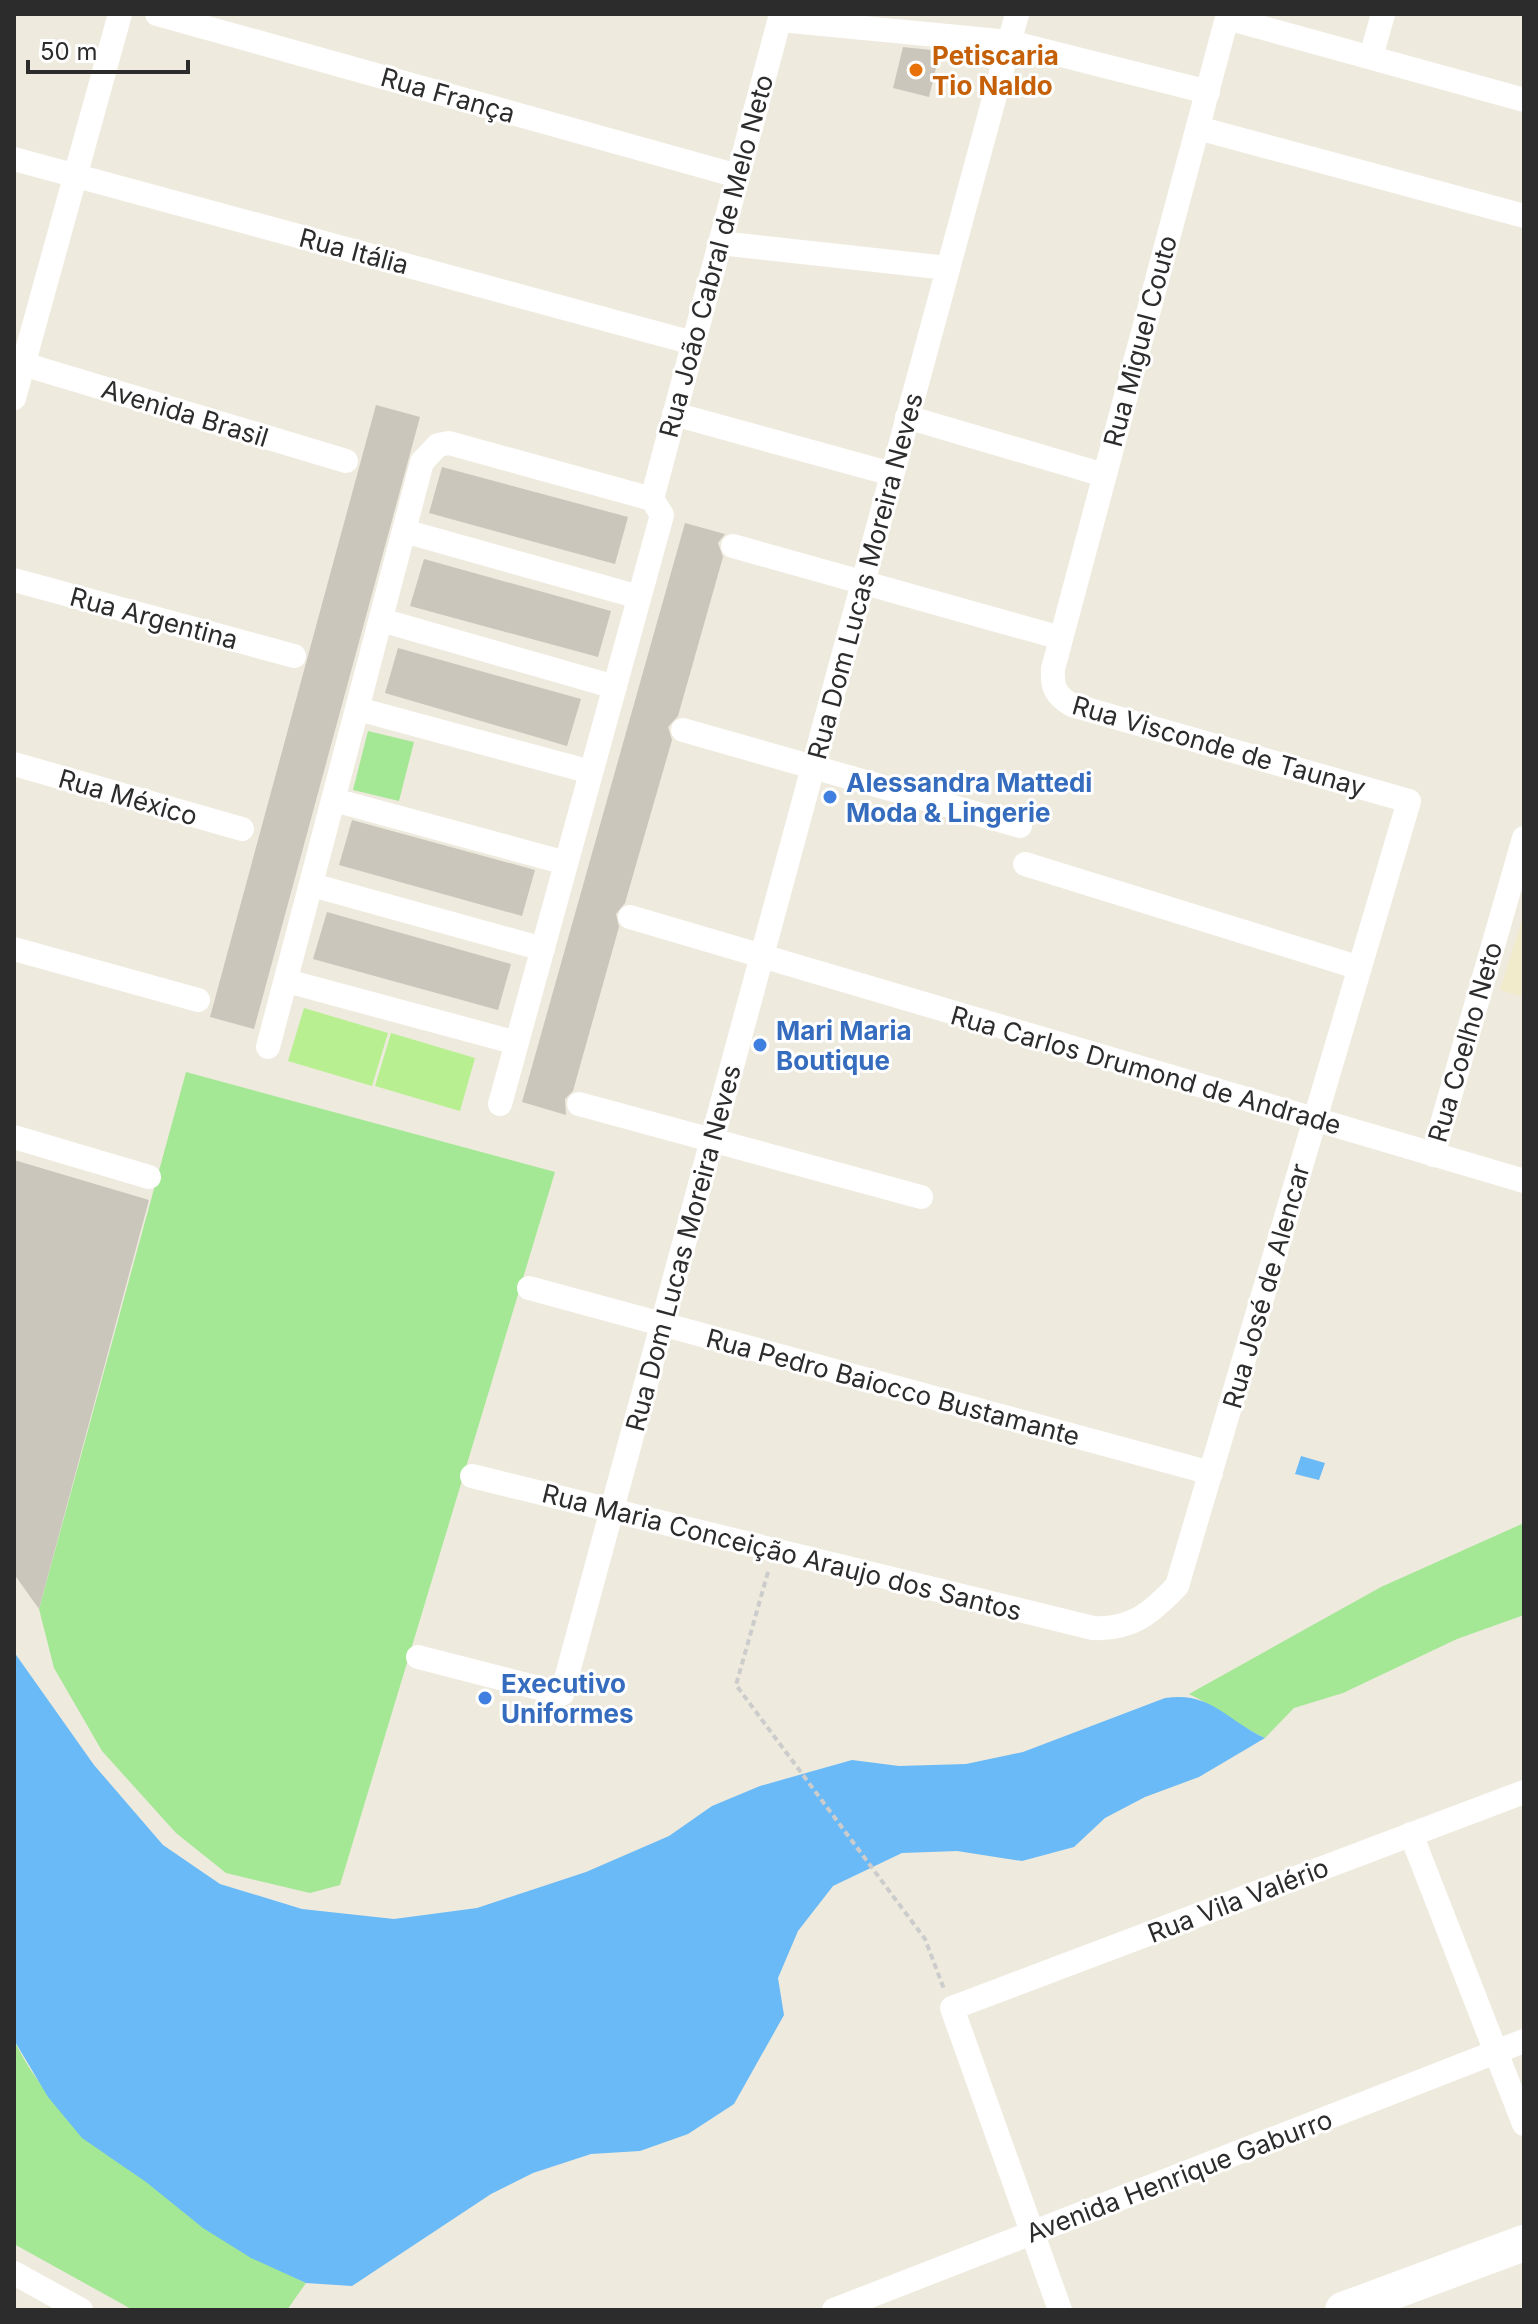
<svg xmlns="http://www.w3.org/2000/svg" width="1538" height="2324" viewBox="0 0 1538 2324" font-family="Inter,sans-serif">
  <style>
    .education { fill: #f1ebcb }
    .green { fill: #a4e896 }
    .pitch { fill: #b8f091 }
    .water { fill: #69baf7 }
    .building { fill: #cac6bc }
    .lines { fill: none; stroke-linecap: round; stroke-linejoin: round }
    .path { stroke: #ccc; stroke-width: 4; stroke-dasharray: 6 4; stroke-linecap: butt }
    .minor { stroke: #fff; stroke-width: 24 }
    .secondary { stroke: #fff; stroke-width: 36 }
    .food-dot { fill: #e8710a; stroke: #fff; stroke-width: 3 }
    .shop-dot { fill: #3f7fe0; stroke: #fff; stroke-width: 3 }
    .labels { text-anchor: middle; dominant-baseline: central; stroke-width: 6; stroke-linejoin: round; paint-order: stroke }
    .food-label { font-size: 26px; font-weight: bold; fill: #c56008; stroke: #fff; text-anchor: start }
    .street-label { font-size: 26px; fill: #2c2c2c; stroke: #fff }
    .shop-label { font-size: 26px; font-weight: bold; fill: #366cbe; stroke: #fff; text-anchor: start }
  </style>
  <rect width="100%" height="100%" fill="#eeeadd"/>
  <path class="education" d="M 1524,914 L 1524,997 L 1500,990 Z"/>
  <path class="green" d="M 368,731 L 414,742 L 399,801 L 353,790 Z
    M 186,1072 L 555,1172 L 340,1885 L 310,1893 L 226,1873 L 176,1833 L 102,1751 L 54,1668 L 39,1609 Z
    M 1524,1523 L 1524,1615 L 1457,1639 L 1343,1693 L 1294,1708 L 1265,1738 C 1237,1725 1216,1707 1189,1694 L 1381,1587 Z
    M 14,2040 C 39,2093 71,2117 114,2154 C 176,2207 231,2248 306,2283 L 287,2310 L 133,2310 L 14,2244 Z"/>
  <path class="pitch" d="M 304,1008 L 388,1033 L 372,1086 L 288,1061 Z
    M 391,1033 L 475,1058 L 460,1111 L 375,1086 Z"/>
  <path class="water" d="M 1301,1456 L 1325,1463 L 1319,1480 L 1295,1474 Z
    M 14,1652 L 94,1765 L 163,1845 L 220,1884 L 302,1909 L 394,1919 L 477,1908 L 586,1872 L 669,1836 L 712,1806 L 760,1786 L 852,1760 L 899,1766 L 966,1764 L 1023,1752 L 1165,1698 C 1211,1691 1226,1720 1265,1738 L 1199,1777 L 1145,1797 L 1105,1818 L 1074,1847 L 1022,1861 L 957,1851 L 902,1853 L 833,1886 L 798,1931 L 778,1978 L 784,2015 L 734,2104 L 688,2134 L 640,2151 L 591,2154 L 533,2173 L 491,2194 L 352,2286 L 306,2283 L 251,2258 L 203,2228 L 146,2182 L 82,2138 L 48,2097 L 14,2040 Z"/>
  <path class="building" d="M 903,47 L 940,51 L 929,97 L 893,88 Z
    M 376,405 L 420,417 L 254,1029 L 210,1017 Z
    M 442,467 L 628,517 L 615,564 L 429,513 Z
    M 685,523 L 725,534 L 718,543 L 723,557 L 678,716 L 668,727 L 672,740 L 625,903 L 616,914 L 619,927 L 573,1091 L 565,1099 L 566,1115 L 522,1102 Z
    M 424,559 L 611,611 L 598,657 L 410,606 Z
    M 398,648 L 581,699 L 567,746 L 385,693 Z
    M 352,820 L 535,870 L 522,916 L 339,865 Z
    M 327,912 L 511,964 L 498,1010 L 313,959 Z
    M 14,1160 L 149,1200 L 39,1609 L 14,1574 Z"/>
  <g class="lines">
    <path class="path" d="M 768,1572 L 736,1685 L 925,1939 L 944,1989"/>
    <path class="minor" d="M 157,14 L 738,176
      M 1227,18 L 1524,100
      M 780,20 L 1010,42 L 1208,92
      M 1371,57 L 1383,14
      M 1198,128 L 1524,216
      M 14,159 L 693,343
      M 720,243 L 948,268
      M 23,364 L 346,461
      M 14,398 L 120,14
      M 674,414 L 892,474
      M 907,417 L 1104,475
      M 652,499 L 781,14
      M 404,531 L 639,597
      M 733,546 L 1061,638
      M 14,580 L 294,656
      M 381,620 L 615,687
      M 358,709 L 591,772
      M 683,730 L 1020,826
      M 14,764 L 242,829
      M 334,800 L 566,863
      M 1025,864 L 1360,968
      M 312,885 L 543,949
      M 630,917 L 1524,1181
      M 14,949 L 198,1000
      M 287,981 L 517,1043
      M 268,1047 L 422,462 L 438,445 L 449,443 L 652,499 L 662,515 L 500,1104
      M 579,1104 L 921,1197
      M 14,1137 L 149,1177
      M 1433,1155 L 1524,838
      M 529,1288 L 1211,1473
      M 472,1476 L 1093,1628 C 1132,1630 1151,1613 1177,1586 L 1409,801 L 1072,705 C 1055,695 1052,687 1053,669 L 1228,14
      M 418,1657 L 562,1694 L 1017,14
      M 1411,1834 L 1524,2124
      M 14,2273 L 81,2310
      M 834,2310 L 1524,2041
      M 1060,2310 L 952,2008 L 1524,1792"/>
    <path class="secondary" d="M 1343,2310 L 1524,2243"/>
  </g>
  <circle class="food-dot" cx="916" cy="70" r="8"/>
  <g class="shop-dot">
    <circle cx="830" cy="797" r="8"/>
    <circle cx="760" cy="1045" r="8"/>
    <circle cx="485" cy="1698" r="8"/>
  </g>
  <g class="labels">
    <g class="food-label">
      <text x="932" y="55">Petiscaria<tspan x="932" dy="30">Tio Naldo</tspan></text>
    </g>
    <g class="street-label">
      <text transform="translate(448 95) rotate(16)">Rua França</text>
      <text transform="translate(354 251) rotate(15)">Rua Itália</text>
      <text transform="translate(716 256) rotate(-75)">Rua João Cabral de Melo Neto</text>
      <text transform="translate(1140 341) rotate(-75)">Rua Miguel Couto</text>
      <text transform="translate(185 413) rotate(17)">Avenida Brasil</text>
      <text transform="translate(865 576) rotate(-75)">Rua Dom Lucas Moreira Neves</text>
      <text transform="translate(154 618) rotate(15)">Rua Argentina</text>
      <text transform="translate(1219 746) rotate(16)">Rua Visconde de Taunay</text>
      <text transform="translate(128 797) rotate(16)">Rua México</text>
      <text transform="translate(1465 1042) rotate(-74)">Rua Coelho Neto</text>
      <text transform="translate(1146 1070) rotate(16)">Rua Carlos Drumond de Andrade</text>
      <text transform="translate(683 1248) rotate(-75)">Rua Dom Lucas Moreira Neves</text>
      <text transform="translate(1266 1286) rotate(-74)">Rua José de Alencar</text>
      <text transform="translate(893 1387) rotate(15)">Rua Pedro Baiocco Bustamante</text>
      <text transform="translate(782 1552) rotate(14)">Rua Maria Conceição Araujo dos Santos</text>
      <text transform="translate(1238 1900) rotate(-21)">Rua Vila Valério</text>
      <text transform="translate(1179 2176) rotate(-21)">Avenida Henrique Gaburro</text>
    </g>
    <g class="shop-label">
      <text x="846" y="782">Alessandra Mattedi<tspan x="846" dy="30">Moda &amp; Lingerie</tspan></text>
      <text x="776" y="1030">Mari Maria<tspan x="776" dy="30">Boutique</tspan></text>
      <text x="501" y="1683">Executivo<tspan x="501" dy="30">Uniformes</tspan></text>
    </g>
  </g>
  <rect width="1538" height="2324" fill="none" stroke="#2c2c2c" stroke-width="32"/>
  <path d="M28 60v12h160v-12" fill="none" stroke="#2c2c2c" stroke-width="4"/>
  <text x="40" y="60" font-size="24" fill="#2c2c2c" stroke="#ffffff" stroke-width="6" paint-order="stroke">50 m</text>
</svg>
